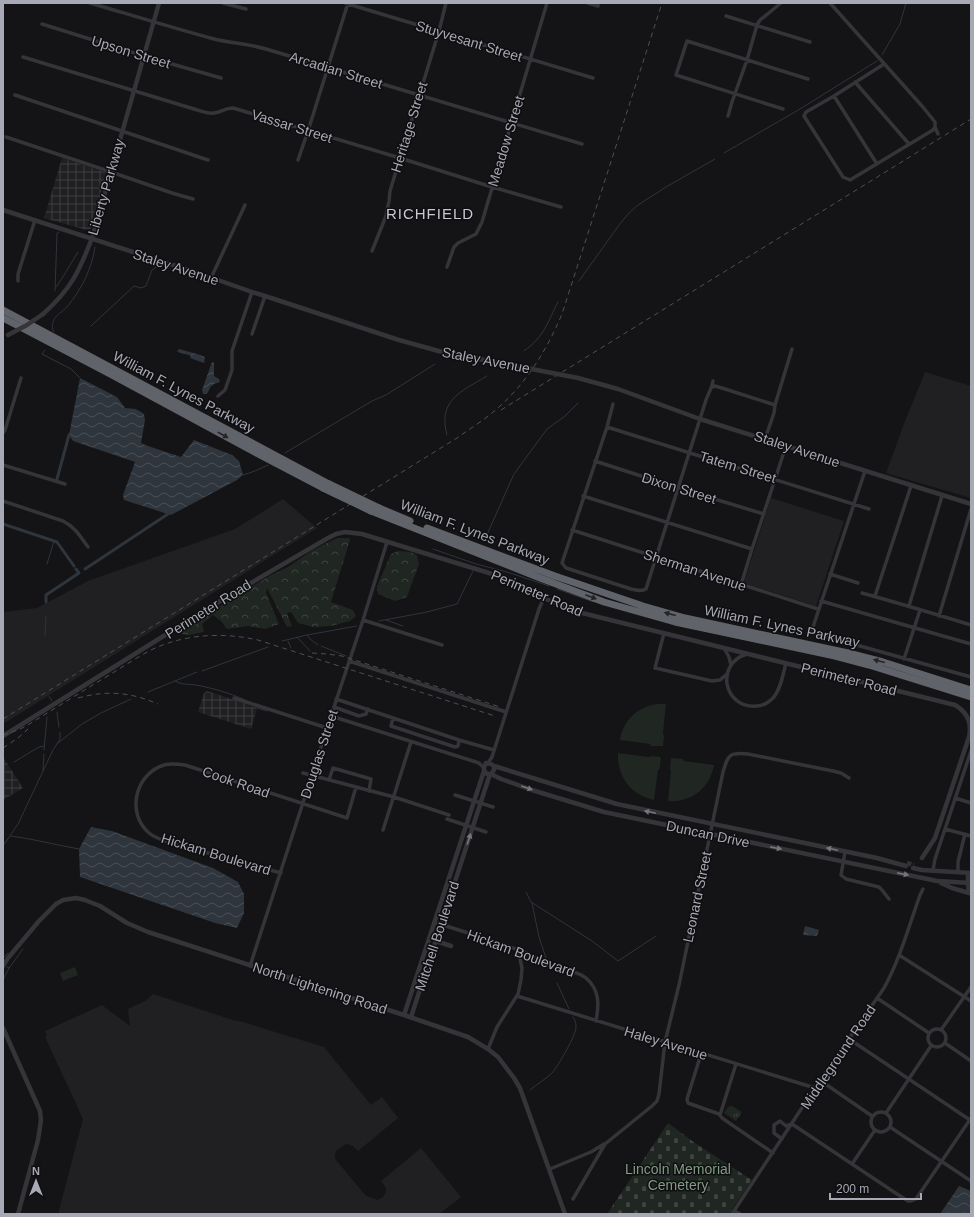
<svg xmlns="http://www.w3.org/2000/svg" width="974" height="1217" viewBox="0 0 974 1217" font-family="Arial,sans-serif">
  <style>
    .built { fill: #202022 }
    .industrial { fill: url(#industrial-grid) }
    .grass { fill: #202621 }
    .forest { fill: url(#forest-crowns) }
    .cemetery { fill: url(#cemetery-stones) }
    .park { fill: url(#park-tufts) }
    .water { fill: url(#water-waves) }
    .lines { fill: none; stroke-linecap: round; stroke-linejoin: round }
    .stream { stroke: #2e353c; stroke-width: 1 }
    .canal { stroke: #2e353c; stroke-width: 3 }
    .tertiary-tunnel { stroke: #313135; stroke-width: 4.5; stroke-dasharray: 4.5 2; stroke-linecap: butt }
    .minor { stroke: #353539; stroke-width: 3.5 }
    .tertiary { stroke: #353539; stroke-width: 4.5 }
    .motorway { stroke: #61636a; stroke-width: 7 }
    .rail { stroke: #4e4f54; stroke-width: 1; stroke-dasharray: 5 4; stroke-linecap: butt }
    .tertiary-bridge { stroke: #353539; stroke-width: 4.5 }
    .motorway-bridge { stroke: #61636a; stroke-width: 7 }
    .oneway { fill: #242326 }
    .oneway2 { fill: #74757d }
    .labels { text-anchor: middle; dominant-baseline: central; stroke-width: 3; stroke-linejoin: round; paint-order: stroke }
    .street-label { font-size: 14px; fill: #a7a9b4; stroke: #0f0e10 }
    .park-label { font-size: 14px; fill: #809c84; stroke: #0f0e10 }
    .neighbourhood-label { font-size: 15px; letter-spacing: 1px; fill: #c7c9d0; stroke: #0f0e10 }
  </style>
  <defs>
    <pattern id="industrial-grid" width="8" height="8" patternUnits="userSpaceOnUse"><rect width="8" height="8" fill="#202022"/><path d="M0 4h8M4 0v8" fill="none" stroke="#3e3e40"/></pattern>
    <pattern id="forest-crowns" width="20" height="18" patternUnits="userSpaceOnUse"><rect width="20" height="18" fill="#202621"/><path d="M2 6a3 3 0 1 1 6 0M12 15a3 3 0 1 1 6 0" fill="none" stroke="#3e433f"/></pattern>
    <pattern id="cemetery-stones" width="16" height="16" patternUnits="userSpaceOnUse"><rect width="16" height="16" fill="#202621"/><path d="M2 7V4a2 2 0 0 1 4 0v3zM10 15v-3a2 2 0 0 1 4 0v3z" fill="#3e433f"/></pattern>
    <pattern id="park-tufts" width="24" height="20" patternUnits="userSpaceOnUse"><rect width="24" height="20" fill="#202621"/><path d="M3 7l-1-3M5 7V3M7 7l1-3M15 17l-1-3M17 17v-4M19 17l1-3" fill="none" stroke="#3e433f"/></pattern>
    <pattern id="water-waves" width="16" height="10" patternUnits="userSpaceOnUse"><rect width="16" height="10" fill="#2e353c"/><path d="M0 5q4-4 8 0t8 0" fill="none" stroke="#494f56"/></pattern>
  </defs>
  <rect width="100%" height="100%" fill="#141315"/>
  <path class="built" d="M 925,372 L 971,386 L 971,498 L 886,473 L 905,421 Z
    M 771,498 L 844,521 L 816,606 L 744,583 Z
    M 283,499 L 317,528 L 3,724 L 3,612 L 37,608 L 88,581 L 235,529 Z
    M 153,994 L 233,1020 L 243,1022 L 324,1047 L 371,1105 L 382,1097 L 398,1118 L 358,1151 L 353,1146 L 346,1144 L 336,1151 L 335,1154 L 335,1157 L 336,1160 L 366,1196 L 378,1200 L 383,1197 L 386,1192 L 386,1188 L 381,1181 L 421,1148 L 461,1197 L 439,1214 L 58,1214 L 83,1119 L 45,1037 L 47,1036 L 45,1031 L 102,1005 L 130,1026 L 128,1009 L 145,1001 Z"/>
  <path class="industrial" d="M 62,158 L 107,173 L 90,231 L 44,218 Z
    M 207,691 L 244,703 L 257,709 L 251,729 L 198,712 L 204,693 Z
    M 3,757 L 23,788 L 3,800 Z"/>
  <path class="grass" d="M 658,704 L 666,704 L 663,733 L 664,736 L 663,746 L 651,746 L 650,744 L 620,740 C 623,720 638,706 658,704 Z
    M 618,753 L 649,757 L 651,756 L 661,757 L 660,768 L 658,770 L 654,800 C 631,795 617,777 618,753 Z
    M 671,758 L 683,759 L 684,761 L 714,765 C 710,788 691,803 668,801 L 671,771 L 670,769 Z
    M 75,967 L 78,975 L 63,981 L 60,973 Z"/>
  <path class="forest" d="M 337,538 L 349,538 L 350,540 L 331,602 L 353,610 L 356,616 L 350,621 L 331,626 L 313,627 L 298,623 L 291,612 L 287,613 L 292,626 L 287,627 L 267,588 L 266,593 L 279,624 L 265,629 L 248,626 L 227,629 L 221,621 L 213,615 L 202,624 L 204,632 L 189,635 L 182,634 L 182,629 L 271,575 L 288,567 L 313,550 Z
    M 398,551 L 411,552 L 417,555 L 419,564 L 407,597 L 395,601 L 378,594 L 377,586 L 391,554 Z"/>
  <path class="cemetery" d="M 668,1123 L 695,1143 L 752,1180 L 729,1214 L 607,1214 Z"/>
  <path class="park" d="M 732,1106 L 742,1112 L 736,1121 L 724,1113 L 728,1107 Z"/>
  <path class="water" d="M 179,349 L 197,354 L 205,357 L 204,363 L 190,358 L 191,356 C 187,354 181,354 177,351 Z
    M 212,362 L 214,363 L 214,376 L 219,379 L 220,382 L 214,384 L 212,386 L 211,386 L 207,394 L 203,394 L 202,390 Z
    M 80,378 L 117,397 L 125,408 L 136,409 L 144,414 L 145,420 L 141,443 L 148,446 L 181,457 L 194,440 L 232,455 L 239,461 L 243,475 L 237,480 L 171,515 L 124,500 L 123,495 L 135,462 L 73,441 L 69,435 Z
    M 91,827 L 112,831 L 172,853 L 213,868 L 238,882 L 244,894 L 244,913 L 237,928 L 215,923 L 80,877 L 79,849 Z
    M 805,926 L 819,930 L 817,936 L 803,935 Z
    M 959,1186 L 971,1191 L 971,1214 L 940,1214 Z"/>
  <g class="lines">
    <path class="stream" d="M 882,55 L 900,24 L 906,3
      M 724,153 L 800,109 L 877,61
      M 96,234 L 102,210
      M 579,281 L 619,225 L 629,213 L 638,205 L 666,187 L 715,159
      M 56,287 L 61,280 L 78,252
      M 55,291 L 57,233 L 59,232
      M 91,326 L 134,286 L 141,288 L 146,286 L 152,270 L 155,268 L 157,265
      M 54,332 C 52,329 52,324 54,320 C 55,316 63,311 67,307 C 81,290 92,269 95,247
      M 45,350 L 42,354 L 71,369 L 80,378
      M 524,351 C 545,336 547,323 558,302
      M 447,435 C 437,400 462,391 487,376
      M 285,453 L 372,401 L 386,395 L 435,364
      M 243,475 L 255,471 L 268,465
      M 485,539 L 514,474 L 547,429 L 565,416 L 578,403
      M 433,549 L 476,564 L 507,572 L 549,586
      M 47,564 L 54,541
      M 557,589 L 594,602
      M 386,620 L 403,626
      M 379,621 L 427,612 L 457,604 L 473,571
      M 45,635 L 46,616
      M 307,635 L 310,639 L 318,645
      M 297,637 L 310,651
      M 282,641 L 307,635 L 357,626
      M 288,641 L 291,648
      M 321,646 L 346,656
      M 202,671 L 268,647
      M 175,681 C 182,685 188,684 196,685 C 212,688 230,693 245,700
      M 148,692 L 197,672
      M 49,696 L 52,701
      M 254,707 L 267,711
      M 57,712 L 59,727
      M 58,743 L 82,724 L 101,713 L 131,699
      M 44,750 L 47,717
      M 14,762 L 39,747 L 44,746
      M 43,771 L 44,754
      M 11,836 C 34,839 56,845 79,849
      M 3,846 L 18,824 L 53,750 L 60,739 L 60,732
      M 526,892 L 531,902 L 592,941 L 618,961 L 656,936
      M 532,903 L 539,937 L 547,961
      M 3,958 L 8,953
      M 7,967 L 9,968 L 23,949
      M 3,980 L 9,968
      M 557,983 L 569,1009
      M 530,1090 C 537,1084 546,1079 552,1073 C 558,1066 577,1034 576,1026 C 576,1023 575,1020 573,1017"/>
    <path class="canal" d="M 57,479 L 69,435
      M 3,524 L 57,542 L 74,566
      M 85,569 L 168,514
      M 46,602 L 46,595 L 79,573 L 76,569"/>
    <path class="tertiary-tunnel" d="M 907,863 L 914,865"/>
    <path class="minor" d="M 90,3 C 131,15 173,28 214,39 C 231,43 249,44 266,49 L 582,144
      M 223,3 L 246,9
      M 345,3 L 593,78
      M 588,3 L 598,6 L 598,3
      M 830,3 L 922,106 L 935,122 L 935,127 L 938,134
      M 726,16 L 810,42
      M 42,24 L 144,56 L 221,78
      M 23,57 L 194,109 C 201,111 208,114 214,113 C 221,112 226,108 233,108 L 400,158 L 492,187 L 561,207
      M 884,64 L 834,96 L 806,112 L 804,116 L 843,177 L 850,180 L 933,130 L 935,127
      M 855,82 L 909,144
      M 15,95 L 208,160
      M 834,96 L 877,164
      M 783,109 L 676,75 L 687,41 L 808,79
      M 728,116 L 732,102 L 747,60 L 757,25 L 760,20 L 781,3
      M 6,137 L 111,172 L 172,193 L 193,199
      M 298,160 L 308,131 L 348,3
      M 372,251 L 386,216 L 389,201 L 390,191 L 439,31 L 446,3
      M 447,267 L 454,247 L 458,243 L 476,234 L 482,222 L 547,3
      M 211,278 L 245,205
      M 18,281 L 18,274 L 35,220
      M 252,334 L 265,296
      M 712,387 L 715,386 L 722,388 L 775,405
      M 218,396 L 225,390 L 232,370 L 232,351 L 252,292
      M 613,404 L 607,427 L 562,563 L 566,568 L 631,589 C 636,590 641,592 646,589 L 706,400 C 708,394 712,388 713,381
      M 607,427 L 869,509
      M 3,433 L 5,430 L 21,378
      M 765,439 L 774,413 L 775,405 L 792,349
      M 595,461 L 678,488 L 764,514
      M 3,465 L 65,484
      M 865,471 L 812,630 L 814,633 L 835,639 L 971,677
      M 583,496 L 752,549
      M 3,501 L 63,521 C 75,527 80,536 88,547
      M 572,530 L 818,609
      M 830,574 L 858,583
      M 741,585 L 752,549 L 786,446
      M 862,593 C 898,603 935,614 971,625
      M 876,597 L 875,596 L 911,486
      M 821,601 L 971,644
      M 909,606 L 942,496
      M 939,616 L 971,509
      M 363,620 L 442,645
      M 664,633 L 655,668 L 712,681 L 720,680 L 727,674
      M 724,648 L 729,657 L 731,665
      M 747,654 C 714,664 724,709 757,706 C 763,706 769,702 773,698 C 781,689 783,674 786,663
      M 904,659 L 920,610
      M 349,661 L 506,712
      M 234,698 L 327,728
      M 336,699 L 459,740 L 494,750
      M 334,707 L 359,716 L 366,714 L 368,709
      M 331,716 L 479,763 L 484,768
      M 393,718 L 391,726 L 455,747 L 458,746 L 459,740
      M 488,763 L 492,757 L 539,609 L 544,598
      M 303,773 L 394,797 L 449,815
      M 329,780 L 333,768 L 371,779 L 369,791
      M 455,795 L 493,807
      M 955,798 L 971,803
      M 447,819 L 486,832
      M 945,829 L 971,836
      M 383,830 L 411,742
      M 845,852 L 841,875 L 846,879 L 879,887 L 882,890 L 889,899
      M 933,870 L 935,859 L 971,751
      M 958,872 L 958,862 L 965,834
      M 281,873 L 168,842 C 162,840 154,837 149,833 C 126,813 135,774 164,765 C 171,763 178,764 185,765 L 347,818 L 356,787
      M 434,922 C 464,932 495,941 524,952 C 533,955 540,962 548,965 C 560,970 576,970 586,978 C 600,990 599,1005 596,1021
      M 899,955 L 971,1001
      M 250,966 L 334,707 L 363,620 L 387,542
      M 517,996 L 815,1088
      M 877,998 L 929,1033
      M928 1038a9 9 0 1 1 18 0a9 9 0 1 1-18 0Z
      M 941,1030 L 971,987
      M 849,1039 L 970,1120
      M 945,1043 L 971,1061
      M 488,1049 L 497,1027 L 518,994 L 521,980 L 522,968 L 518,950
      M 701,1054 L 687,1099 L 688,1103 L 719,1114 L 722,1118 L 773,1153
      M 821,1081 L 872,1116
      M871 1122a10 10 0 1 1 20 0a10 10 0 1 1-20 0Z
      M 886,1113 L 931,1046
      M 720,1115 L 736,1064
      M 890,1127 L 971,1181
      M 782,1139 L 774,1133 L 774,1125 L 780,1121 L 786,1126 L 792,1124 L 894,1192 L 908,1201 L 911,1201 L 916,1199 L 971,1118
      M 852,1164 L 875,1130
      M 550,1169 L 591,1152 L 604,1144
      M 573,1199 L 605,1144 L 652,1106 L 657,1101 L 659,1094 L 665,1042 L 679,985 L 723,772 C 728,755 729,752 748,754 L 833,771 L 841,773 L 849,778
      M 735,1211 L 740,1214
      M 732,1214 L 815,1088 L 884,988 C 900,959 909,926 920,895 L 923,889"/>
    <path class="tertiary" d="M 3,210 L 198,273 L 252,292 L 265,296 L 399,340 L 442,352 L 516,366
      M 43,314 C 71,289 79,272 92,238 L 159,3
      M 578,378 L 618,389 L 700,419 L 971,504
      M 3,736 L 215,604 L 328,538 L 336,534 L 345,532 L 362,534 L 489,573 L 511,581 L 546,599 L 578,612 L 955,705 C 967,712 972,723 969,737 L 935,838 L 922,858
      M 494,766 L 494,770 L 491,774 L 487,774 C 482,770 484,767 486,763 L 491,764 L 494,766 L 617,804 L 877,858 L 906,866
      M 491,774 L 501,779 L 532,790 L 604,812 L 937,881 L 971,883
      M 913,868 L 922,870 L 971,873
      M 968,873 L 968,883 L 969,893 L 971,893
      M 941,883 L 952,888 L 969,893
      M 436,941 L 451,946
      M 3,966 L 8,958 L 39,921 L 56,904 L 63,900 L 76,898 L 85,900 L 100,906 L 127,923 L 148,932 L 404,1015 L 468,1037 L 488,1049 L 498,1057 L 514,1078 L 520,1088 L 565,1214
      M 404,1015 L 484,771
      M 411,1017 L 490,774
      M 3,1028 L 32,1093 L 40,1111 L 41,1120 L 38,1140 L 18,1214"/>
    <path class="motorway" d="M 3,310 L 329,484
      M 3,318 L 110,374 L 247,448 L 323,488
      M 379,508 L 410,521
      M 371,511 L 540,578 L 604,602 L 675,622 L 835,656 L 869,665 L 971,697
      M 427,528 L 555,576 L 643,606 L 685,618 L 848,653 L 883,662 L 971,690"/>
    <path class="rail" d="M 501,410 L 971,119
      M 312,653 L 327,654 L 342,656 L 500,707
      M 78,698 C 107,690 130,692 158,704
      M 3,719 L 457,438 C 468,430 481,422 492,413 C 524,387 546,352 562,314 L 662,3
      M 3,735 L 18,730 L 26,726 C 51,711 76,695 101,680 C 118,670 134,659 151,650 C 184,634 222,632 258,640 L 495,716
      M 3,748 L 18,738 L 28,729"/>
    <path class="tertiary-bridge" d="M 8,335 L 27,325 L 43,314
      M 516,366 L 578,378"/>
    <path class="motorway-bridge" d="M 329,484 L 379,508
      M 323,488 L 371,511"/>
  </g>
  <defs><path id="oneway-solid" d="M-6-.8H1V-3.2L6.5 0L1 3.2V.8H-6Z"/></defs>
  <g class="oneway">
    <use href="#oneway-solid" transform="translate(223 435) rotate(29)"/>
    <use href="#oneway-solid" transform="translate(591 597) rotate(21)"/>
    <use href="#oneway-solid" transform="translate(670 614) rotate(-165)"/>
    <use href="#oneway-solid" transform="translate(879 661) rotate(-165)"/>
  </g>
  <g class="oneway2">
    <use href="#oneway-solid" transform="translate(527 788) rotate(19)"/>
    <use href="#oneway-solid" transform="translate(650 812) rotate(-168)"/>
    <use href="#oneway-solid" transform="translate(469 839) rotate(-72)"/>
    <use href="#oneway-solid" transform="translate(776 848) rotate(11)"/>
    <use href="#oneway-solid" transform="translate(832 849) rotate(-168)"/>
    <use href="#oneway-solid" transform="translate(903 874) rotate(11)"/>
  </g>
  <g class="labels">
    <g class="street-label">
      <text transform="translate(469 41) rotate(17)">Stuyvesant Street</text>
      <text transform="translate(131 52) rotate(17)">Upson Street</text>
      <text transform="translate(336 70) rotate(17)">Arcadian Street</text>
      <text transform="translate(292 126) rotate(17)">Vassar Street</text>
      <text transform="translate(409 127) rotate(-73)">Heritage Street</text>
      <text transform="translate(506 141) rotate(-73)">Meadow Street</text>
      <text transform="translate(106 187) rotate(-74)">Liberty Parkway</text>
      <text transform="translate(176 267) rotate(18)">Staley Avenue</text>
      <text transform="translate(486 360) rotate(11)">Staley Avenue</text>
      <text transform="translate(184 392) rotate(28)">William F. Lynes Parkway</text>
      <text transform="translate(797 449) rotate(18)">Staley Avenue</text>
      <text transform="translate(738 467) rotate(17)">Tatem Street</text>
      <text transform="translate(679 488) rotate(17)">Dixon Street</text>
      <text transform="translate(475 532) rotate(21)">William F. Lynes Parkway</text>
      <text transform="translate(695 570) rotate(18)">Sherman Avenue</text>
      <text transform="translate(537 593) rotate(23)">Perimeter Road</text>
      <text transform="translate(208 609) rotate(-32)">Perimeter Road</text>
      <text transform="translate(782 626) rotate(12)">William F. Lynes Parkway</text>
      <text transform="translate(849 679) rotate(14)">Perimeter Road</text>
      <text transform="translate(319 754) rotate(-72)">Douglas Street</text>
      <text transform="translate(236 782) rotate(19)">Cook Road</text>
      <text transform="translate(708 834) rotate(12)">Duncan Drive</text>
      <text transform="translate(216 854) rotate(17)">Hickam Boulevard</text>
      <text transform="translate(697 897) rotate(-78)">Leonard Street</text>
      <text transform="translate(437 936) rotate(-72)">Mitchell Boulevard</text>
      <text transform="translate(521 953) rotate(20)">Hickam Boulevard</text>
      <text transform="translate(320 988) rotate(18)">North Lightening Road</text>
      <text transform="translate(666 1043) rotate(17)">Haley Avenue</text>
      <text transform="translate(838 1057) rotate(-56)">Middleground Road</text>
    </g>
    <g class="park-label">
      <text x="678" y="1169">Lincoln Memorial<tspan x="678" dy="16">Cemetery</tspan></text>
    </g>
    <g class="neighbourhood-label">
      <text x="430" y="213">RICHFIELD</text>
    </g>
  </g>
  <rect width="974" height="1217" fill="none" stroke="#a7a9b4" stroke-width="8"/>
  <g transform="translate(36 1181)" stroke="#0f0e10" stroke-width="3" paint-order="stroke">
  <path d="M0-3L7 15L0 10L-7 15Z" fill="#a7a9b4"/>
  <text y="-6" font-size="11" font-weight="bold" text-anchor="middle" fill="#a7a9b4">N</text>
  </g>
  <path d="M830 1193v6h91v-6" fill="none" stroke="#a7a9b4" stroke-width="2"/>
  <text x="836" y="1193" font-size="12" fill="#a7a9b4" stroke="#0f0e10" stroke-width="3" paint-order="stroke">200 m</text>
</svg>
